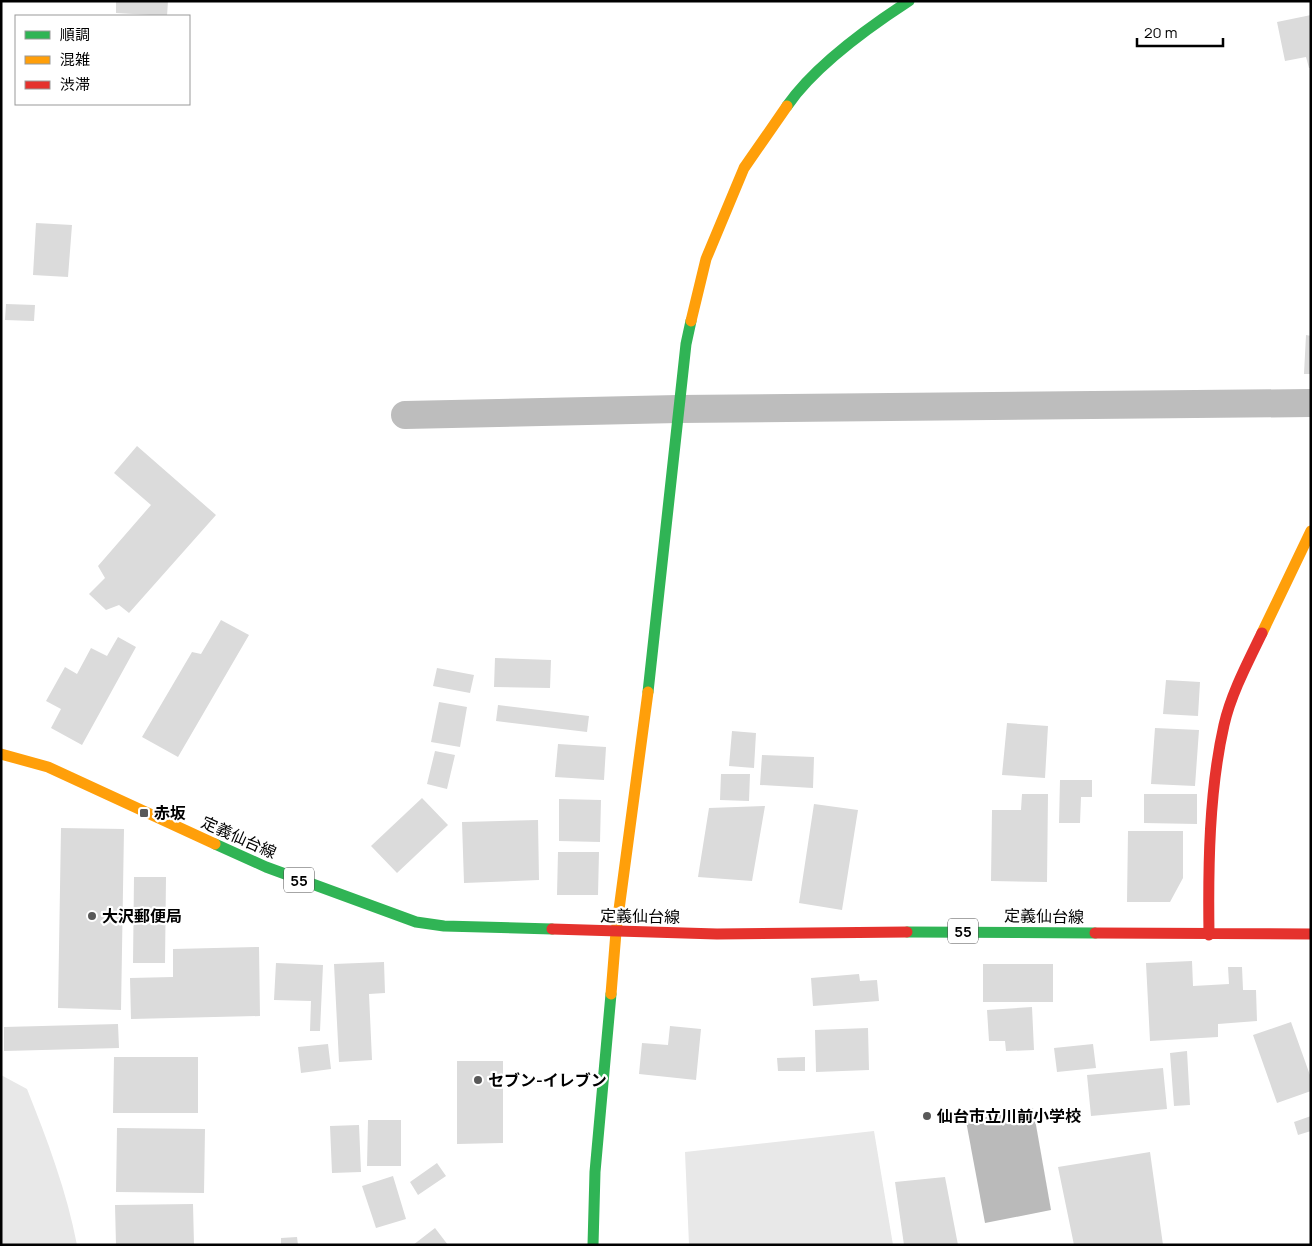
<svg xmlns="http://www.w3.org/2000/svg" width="1312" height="1246" viewBox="0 0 1312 1246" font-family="Manrope,'Noto Sans JP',sans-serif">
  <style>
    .green { fill: #e8e8e8 }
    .water { fill: #bababa }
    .building { fill: #dbdbdb }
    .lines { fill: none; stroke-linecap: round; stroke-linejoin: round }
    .street { stroke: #bdbdbd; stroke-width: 28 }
    .fast { stroke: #30b455; stroke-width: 11 }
    .slow { stroke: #ff9f0a; stroke-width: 11 }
    .jam { stroke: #e5322d; stroke-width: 11 }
    .poi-dot { fill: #595959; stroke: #fff; stroke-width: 2 }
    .labels { text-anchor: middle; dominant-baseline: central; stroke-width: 4.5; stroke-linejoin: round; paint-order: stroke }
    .shield { fill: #fff; stroke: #4c4c4c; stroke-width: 1 }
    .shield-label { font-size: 15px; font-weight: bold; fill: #000 }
    .poi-label { font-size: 16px; font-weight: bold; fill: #000; stroke: #fff; text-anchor: start }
    .street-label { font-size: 16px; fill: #000; stroke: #fff }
  </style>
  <rect width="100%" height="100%" fill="#fff"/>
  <path class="green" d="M 1,1075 L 27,1089 C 47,1139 67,1192 77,1245 L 1,1245 Z
    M 874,1131 L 893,1245 L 689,1245 L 685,1152 Z"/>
  <path class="water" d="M 1033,1108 L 1051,1210 L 985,1223 L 966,1121 Z"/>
  <path class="building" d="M 116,1 L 168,1 L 167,16 L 116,13 Z
    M 1311,15 L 1311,68 L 1309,68 L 1306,57 L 1285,61 L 1277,22 Z
    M 36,223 L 72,225 L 68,277 L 33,275 Z
    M 6,304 L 35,305 L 34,321 L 5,320 Z
    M 1306,335 L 1311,336 L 1311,374 L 1304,374 Z
    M 137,446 L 216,515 L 129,613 L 119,605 L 106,610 L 89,594 L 105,578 L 98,566 L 151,505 L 114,473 Z
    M 221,620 L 249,635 L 178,757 L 142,737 L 192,652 L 201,654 Z
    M 118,637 L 136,647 L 82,745 L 51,728 L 61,709 L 46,701 L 65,667 L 77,674 L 91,648 L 107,656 Z
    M 495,658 L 551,660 L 550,688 L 494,687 Z
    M 437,668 L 474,675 L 470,693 L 433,686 Z
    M 1166,680 L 1200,682 L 1198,716 L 1163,714 Z
    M 439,702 L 467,707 L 460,747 L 431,742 Z
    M 498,705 L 589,716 L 587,732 L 496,721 Z
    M 1007,723 L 1048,726 L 1045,778 L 1002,775 Z
    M 1155,728 L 1199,730 L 1195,786 L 1151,784 Z
    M 732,731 L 756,733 L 754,768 L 729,766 Z
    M 558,744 L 606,747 L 604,780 L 555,777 Z
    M 435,751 L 455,755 L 447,789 L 427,784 Z
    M 762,755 L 814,757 L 813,788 L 760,785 Z
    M 721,774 L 750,774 L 749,801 L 720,800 Z
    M 1060,780 L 1092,780 L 1092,797 L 1081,797 L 1080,823 L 1059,823 Z
    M 1022,794 L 1048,794 L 1047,882 L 991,881 L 992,810 L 1021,810 Z
    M 1144,794 L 1197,794 L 1197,824 L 1144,823 Z
    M 422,798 L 448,825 L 397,873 L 371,846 Z
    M 559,799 L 601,800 L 600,842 L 559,841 Z
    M 814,804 L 858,810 L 842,910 L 799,903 Z
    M 765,806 L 752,881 L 698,877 L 709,808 Z
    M 538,820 L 539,880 L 464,883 L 462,822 Z
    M 61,828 L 124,829 L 121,1010 L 58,1008 Z
    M 1128,831 L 1183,831 L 1183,878 L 1170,902 L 1127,902 Z
    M 558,852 L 599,852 L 598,895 L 557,895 Z
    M 134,877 L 166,877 L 165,963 L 133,963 Z
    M 259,947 L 260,1016 L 131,1019 L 130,978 L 173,977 L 173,949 Z
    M 1192,961 L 1193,986 L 1229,984 L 1228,967 L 1242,967 L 1243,990 L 1256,990 L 1257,1021 L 1218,1024 L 1218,1037 L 1150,1041 L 1146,963 Z
    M 384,962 L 385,993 L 369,994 L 372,1060 L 339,1062 L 334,964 Z
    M 276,963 L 323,965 L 320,1031 L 310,1031 L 311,1001 L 274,1000 Z
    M 983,964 L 1053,964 L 1053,1002 L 983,1002 Z
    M 859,974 L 860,981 L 877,980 L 879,1001 L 813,1006 L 811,978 Z
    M 1032,1007 L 1034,1050 L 1006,1051 L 1005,1041 L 989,1041 L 987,1010 Z
    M 1291,1022 L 1311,1078 L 1311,1091 L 1277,1103 L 1253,1035 Z
    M 118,1024 L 119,1048 L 4,1051 L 4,1027 Z
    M 670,1026 L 701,1029 L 696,1080 L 639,1074 L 642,1043 L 668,1045 Z
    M 868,1028 L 869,1070 L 816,1072 L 815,1030 Z
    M 328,1044 L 331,1069 L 301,1073 L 298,1047 Z
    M 1093,1044 L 1096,1068 L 1057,1072 L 1054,1048 Z
    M 1187,1051 L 1190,1105 L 1174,1106 L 1170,1053 Z
    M 114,1057 L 198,1057 L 198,1113 L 113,1113 Z
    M 805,1057 L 805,1071 L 778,1071 L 777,1058 Z
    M 457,1061 L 503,1061 L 503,1143 L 457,1144 Z
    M 1163,1068 L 1167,1109 L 1091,1116 L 1087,1075 Z
    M 1311,1116 L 1311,1131 L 1298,1135 L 1294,1122 Z
    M 368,1120 L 401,1120 L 401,1166 L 367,1166 Z
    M 359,1125 L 361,1172 L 332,1173 L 330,1126 Z
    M 117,1128 L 205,1129 L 204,1193 L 116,1192 Z
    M 1150,1152 L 1163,1245 L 1074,1245 L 1058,1167 Z
    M 437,1163 L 446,1176 L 418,1195 L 410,1182 Z
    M 393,1176 L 406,1219 L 376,1228 L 362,1186 Z
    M 945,1177 L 958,1245 L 904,1245 L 895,1182 Z
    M 193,1204 L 194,1245 L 116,1245 L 115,1205 Z
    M 435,1228 L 448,1245 L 413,1245 Z
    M 297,1237 L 298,1245 L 281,1245 L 281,1238 Z"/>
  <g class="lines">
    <path class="street" d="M 405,415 L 678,409 L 1311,403"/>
    <path class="fast" d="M 787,106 C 814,67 869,27 909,1
      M 648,692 L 686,344 L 691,321
      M 215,844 L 266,867 L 416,922 L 444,926 L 552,929
      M 907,932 L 1095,933
      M 593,1245 L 595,1172 L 611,994"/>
    <path class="slow" d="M 691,321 L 706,259 L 744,168 L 787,106
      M 1262,633 L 1311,531
      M 1,754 L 48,767 L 215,844
      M 611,994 L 616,932 L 648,692"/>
    <path class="jam" d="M 552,929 L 717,934 L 907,932
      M 1095,933 L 1311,934
      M 1209,935 C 1208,867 1209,791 1224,725 C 1231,694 1248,662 1262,633"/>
  </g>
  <g class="poi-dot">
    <rect x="139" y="808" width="10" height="10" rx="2.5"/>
    <circle cx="92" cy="916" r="5"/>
    <circle cx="478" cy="1080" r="5"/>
    <circle cx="927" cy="1116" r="5"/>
  </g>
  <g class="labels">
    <g class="shield">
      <rect x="284" y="867.5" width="30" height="25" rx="4"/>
      <rect x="948" y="918.5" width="30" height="25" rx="4"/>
    </g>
    <g class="shield-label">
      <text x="299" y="880">55</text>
      <text x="963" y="931">55</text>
    </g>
    <g class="poi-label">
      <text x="154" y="813">赤坂</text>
      <text x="102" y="916">大沢郵便局</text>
      <text x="488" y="1080">セブン-イレブン</text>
      <text x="937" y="1116">仙台市立川前小学校</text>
    </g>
    <g class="street-label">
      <text transform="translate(239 837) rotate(24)">定義仙台線</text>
      <text transform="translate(640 916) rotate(1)">定義仙台線</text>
      <text transform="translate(1044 916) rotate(1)">定義仙台線</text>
    </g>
  </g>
  <rect width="1312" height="1246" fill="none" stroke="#000000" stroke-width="5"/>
  <rect x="15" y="15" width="175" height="90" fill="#ffffff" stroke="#999999"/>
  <rect x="25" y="31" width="25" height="8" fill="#30b455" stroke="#999999"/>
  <text x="60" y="40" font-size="15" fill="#000000">順調</text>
  <rect x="25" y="56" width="25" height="8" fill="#ff9f0a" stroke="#999999"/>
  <text x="60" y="65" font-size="15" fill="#000000">混雑</text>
  <rect x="25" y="81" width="25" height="8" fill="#e5322d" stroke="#999999"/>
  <text x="60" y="90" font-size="15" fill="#000000">渋滞</text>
  <path d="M1137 38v8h86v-8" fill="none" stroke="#000000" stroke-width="2.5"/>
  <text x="1144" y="38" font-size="15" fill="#000000" stroke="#ffffff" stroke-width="4" paint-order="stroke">20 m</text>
</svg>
